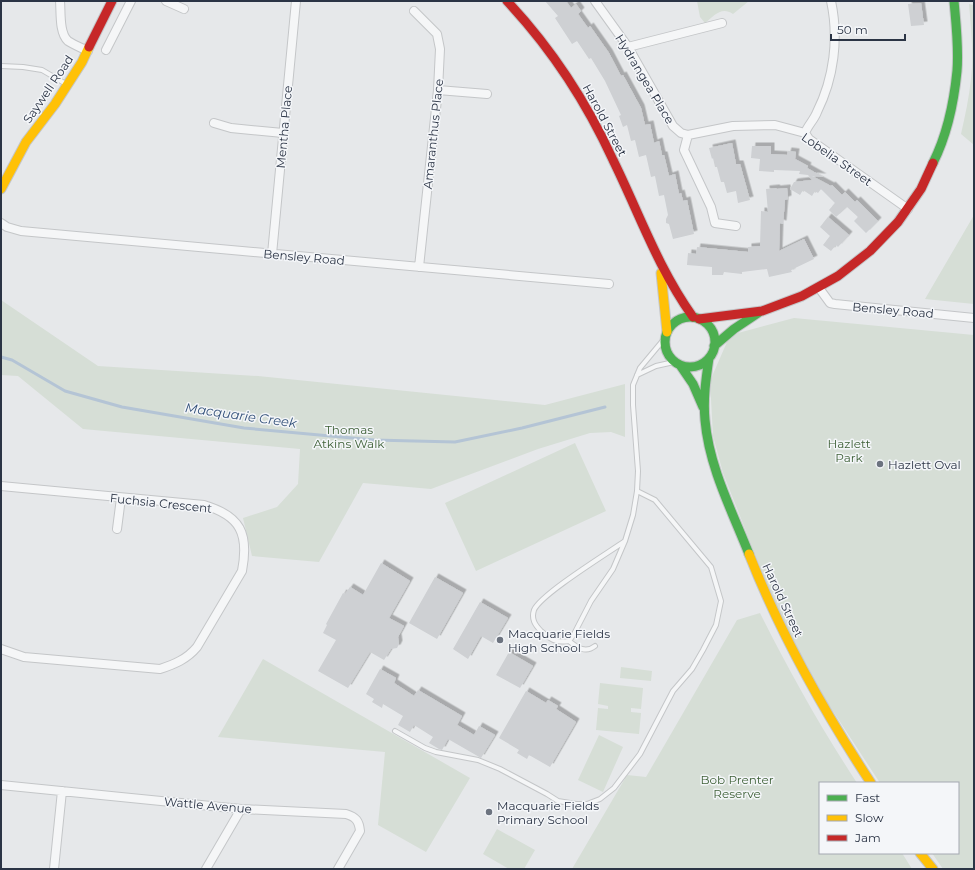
<svg xmlns="http://www.w3.org/2000/svg" width="975" height="870" viewBox="0 0 975 870" font-family="Montserrat,sans-serif">
  <style>
    .green { fill: #d6ded6 }
    .lines { fill: none; stroke-linecap: round; stroke-linejoin: round }
    .stream { stroke: #b4c4d5; stroke-width: 3 }
    .building { fill: #ced0d3; filter: url(#shadow) }
    .lane-casing { stroke: #c4c6c8; stroke-width: 6 }
    .street-casing { stroke: #c4c6c8; stroke-width: 10 }
    .fast-casing { stroke: #c4c6c8; stroke-width: 11 }
    .slow-casing { stroke: #c4c6c8; stroke-width: 11 }
    .jam-casing { stroke: #c4c6c8; stroke-width: 11 }
    .lane { stroke: #f5f6f7; stroke-width: 4 }
    .street { stroke: #f5f6f7; stroke-width: 8 }
    .fast { stroke: #4caf50; stroke-width: 9 }
    .slow { stroke: #ffc107; stroke-width: 9 }
    .jam { stroke: #c62828; stroke-width: 9 }
    .poi-dot { fill: #6c737f; stroke: #f4f6f9; stroke-width: 1.5 }
    .labels { text-anchor: middle; dominant-baseline: central; stroke-width: 3; stroke-linejoin: round; paint-order: stroke }
    .street-label { font-size: 12px; fill: #2b3445; stroke: #f4f6f9 }
    .park-label { font-size: 12px; fill: #3f6138; stroke: #f4f6f9 }
    .poi-label { font-size: 12px; fill: #2b3445; stroke: #f4f6f9; text-anchor: start }
    .water-label { font-size: 13px; font-style: italic; fill: #34527a; stroke: #f4f6f9 }
  </style>
  <defs>
    <filter id="shadow"><feDropShadow dx="3.5" dy="-3.5" stdDeviation="0" flood-color="#0004"/></filter>
  </defs>
  <rect width="100%" height="100%" fill="#e6e8ea"/>
  <path class="green" d="M 697,1 L 749,1 L 733,14 C 721,6 714,16 705,23 L 700,17 Z
    M 969,4 L 974,5 L 974,145 L 961,134 C 965,116 969,98 971,79 C 974,54 971,29 969,4 Z
    M 974,215 L 974,304 L 925,299 Z
    M 1,300 L 98,366 L 258,376 L 545,405 L 625,384 L 625,437 L 611,432 L 590,433 L 538,449 L 431,489 L 363,483 L 319,562 L 252,556 L 243,518 L 277,507 L 298,484 L 300,449 L 83,429 L 18,376 L 1,375 Z
    M 794,318 L 974,335 L 974,869 L 943,869 L 932,853 L 958,853 L 958,783 L 880,783 L 827,702 L 777,610 L 723,473 L 713,436 L 710,381 L 727,342 L 738,333 Z
    M 575,443 L 606,511 L 476,571 L 445,503 Z
    M 760,613 C 789,671 821,728 857,783 L 820,783 L 820,853 L 902,853 L 912,869 L 572,869 L 627,775 L 646,777 L 737,620 Z
    M 263,659 L 470,778 L 426,852 L 378,825 L 385,752 L 218,737 Z
    M 621,667 L 652,671 L 651,681 L 620,678 Z
    M 600,683 L 643,688 L 641,709 L 631,708 L 631,712 L 641,713 L 639,734 L 596,730 L 598,708 L 608,709 L 608,706 L 598,704 Z
    M 599,735 L 623,747 L 603,792 L 578,780 Z
    M 497,829 L 535,850 L 524,869 L 509,869 L 483,854 Z"/>
  <g class="lines">
    <path class="stream" d="M 1,357 L 12,360 L 65,391 L 122,407 L 244,428 L 374,440 L 455,442 L 522,428 L 605,407"/>
  </g>
  <path class="building" d="M 545,1 L 566,1 L 571,8 L 576,4 L 581,11 L 578,14 L 588,28 L 590,26 L 609,53 L 621,76 L 623,75 L 641,108 L 645,125 L 650,124 L 654,143 L 659,141 L 662,155 L 664,155 L 669,176 L 675,174 L 679,194 L 681,193 L 683,201 L 687,200 L 694,234 L 673,239 L 669,224 L 666,223 L 666,219 L 668,215 L 664,195 L 659,196 L 655,176 L 651,177 L 646,155 L 639,157 L 635,140 L 631,141 L 627,125 L 623,127 L 619,116 L 621,115 L 605,81 L 591,58 L 589,59 L 577,41 L 572,44 L 555,18 L 558,16 Z
    M 921,3 L 924,25 L 911,26 L 908,4 Z
    M 732,143 L 736,164 L 740,164 L 750,200 L 738,203 L 736,191 L 727,193 L 724,182 L 721,182 L 717,167 L 715,167 L 713,158 L 712,159 L 709,148 Z
    M 752,146 L 771,146 L 771,154 L 787,155 L 788,151 L 796,152 L 795,159 L 808,166 L 807,168 L 823,177 L 812,176 L 831,186 L 832,185 L 842,195 L 845,192 L 855,202 L 857,200 L 878,221 L 866,233 L 854,221 L 858,217 L 847,207 L 836,217 L 829,210 L 835,203 L 821,189 L 818,193 L 815,191 L 812,196 L 803,190 L 800,195 L 790,189 L 794,182 L 812,180 L 808,175 L 799,174 L 800,171 L 774,170 L 774,172 L 759,171 L 760,159 L 751,158 Z
    M 776,188 L 777,189 L 787,188 L 788,199 L 785,200 L 783,224 L 780,223 L 779,251 L 804,239 L 814,259 L 791,270 L 792,272 L 769,277 L 767,269 L 742,272 L 742,274 L 724,272 L 723,275 L 712,275 L 712,267 L 687,265 L 688,253 L 696,254 L 697,247 L 748,252 L 748,247 L 760,246 L 761,211 L 768,212 L 766,189 Z
    M 828,217 L 849,235 L 838,247 L 836,245 L 831,251 L 823,245 L 830,236 L 820,227 Z
    M 381,563 L 410,581 L 389,618 L 404,626 L 398,637 L 399,644 L 397,648 L 391,649 L 384,660 L 370,652 L 348,688 L 318,671 L 336,640 L 323,633 L 327,625 L 326,624 L 343,593 L 345,594 L 350,587 L 363,595 Z
    M 435,577 L 463,593 L 437,639 L 409,623 Z
    M 480,602 L 508,618 L 493,643 L 481,636 L 468,659 L 453,649 Z
    M 509,652 L 533,666 L 520,688 L 496,675 Z
    M 380,669 L 396,678 L 394,683 L 414,696 L 418,690 L 462,716 L 457,725 L 474,735 L 479,726 L 495,735 L 481,758 L 448,739 L 442,750 L 439,749 L 429,743 L 433,737 L 414,725 L 410,732 L 398,725 L 403,716 L 383,704 L 382,708 L 372,702 L 374,699 L 366,694 Z
    M 526,691 L 546,703 L 548,700 L 558,706 L 556,709 L 576,722 L 550,767 L 529,755 L 527,759 L 517,753 L 519,750 L 499,738 Z"/>
  <g class="lines">
    <defs>
      <path id="lane" d="M 1,66 L 23,67 L 42,70 L 66,84
        M 637,375 L 656,366 L 674,362
        M 625,541 C 608,553 541,594 534,610 C 531,619 535,625 541,631 C 551,640 556,643 569,641 L 574,634 L 591,601 L 613,569 L 625,541 L 633,515 L 637,491 L 638,471 L 633,405 L 633,385 L 640,368 L 665,338
        M 569,641 C 577,647 585,654 595,646
        M 395,731 L 425,748 L 436,752 L 478,760 L 500,769 L 547,794 L 558,801 L 576,804 L 587,804 L 600,799 L 614,788 L 640,754 L 673,691 L 692,669 L 703,650 L 716,625 L 721,601 L 711,567 L 655,500 L 637,491"/>
      <path id="street" d="M 60,1 C 61,12 59,33 68,41 C 74,45 82,48 88,51
        M 166,1 L 184,9
        M 595,1 L 628,47 L 673,126 L 681,133 L 688,135 L 733,126 L 775,125 L 805,133 L 809,139 L 908,209
        M 414,11 L 437,34 L 440,49 L 438,90 L 419,267
        M 628,47 L 722,23
        M 106,50 L 131,1
        M 438,90 L 487,94
        M 214,123 L 231,128 L 283,133
        M 805,133 C 808,125 814,120 817,112 C 834,78 839,38 831,1
        M 688,135 L 684,150 L 711,207 L 715,223 L 736,226
        M 1,223 L 7,227 L 21,231 L 609,284
        M 272,254 L 296,1
        M 819,288 L 830,303 L 835,304 L 974,318
        M 1,486 L 204,505 C 241,516 249,534 242,571 L 197,647 C 187,659 175,664 160,669 L 24,657 L 1,649
        M 117,529 L 121,498
        M 1,785 L 241,809 L 346,814 C 356,817 359,821 360,831 L 338,869
        M 54,869 L 62,791
        M 206,869 L 241,809"/>
      <path id="fast" d="M 933,163 C 947,135 954,102 957,71 C 959,48 956,24 954,1
        M665 342a25 25 0 1 1 50 0a25 25 0 1 1-50 0Z
        M 714,346 L 734,329 L 758,313
        M 709,358 C 706,378 703,399 705,420 C 709,467 732,511 749,554
        M 680,365 L 693,384 L 703,407"/>
      <path id="slow" d="M 1,189 L 26,142 L 55,104 L 82,62 L 89,47
        M 661,273 L 667,332
        M 749,554 C 781,635 823,710 871,783
        M 920,853 L 933,869"/>
      <path id="jam" d="M 507,1 C 551,48 586,101 613,160 C 640,215 657,266 693,317
        M 89,47 L 112,1
        M 699,319 L 762,311 L 802,296 L 838,276 L 870,251 L 898,222 L 921,189 L 933,163"/>
    </defs>
    <use href="#lane" class="lane-casing"/>
    <use href="#street" class="street-casing"/>
    <use href="#fast" class="fast-casing"/>
    <use href="#slow" class="slow-casing"/>
    <use href="#jam" class="jam-casing"/>
    <use href="#lane" class="lane"/>
    <use href="#street" class="street"/>
    <use href="#fast" class="fast"/>
    <use href="#slow" class="slow"/>
    <use href="#jam" class="jam"/>
  </g>
  <g class="poi-dot">
    <circle cx="880" cy="464" r="4"/>
    <circle cx="500" cy="640" r="4"/>
    <circle cx="489" cy="812" r="4"/>
  </g>
  <g class="labels">
    <g class="street-label">
      <text transform="translate(645 79) rotate(59)">Hydrangea Place</text>
      <text transform="translate(48 89) rotate(-56)">Saywell Road</text>
      <text transform="translate(605 120) rotate(62)">Harold Street</text>
      <text transform="translate(284 127) rotate(-85)">Mentha Place</text>
      <text transform="translate(433 134) rotate(-84)">Amaranthus Place</text>
      <text transform="translate(837 159) rotate(35)">Lobelia Street</text>
      <text transform="translate(304 257) rotate(5)">Bensley Road</text>
      <text transform="translate(893 310) rotate(5)">Bensley Road</text>
      <text transform="translate(161 503) rotate(6)">Fuchsia Crescent</text>
      <text transform="translate(783 600) rotate(65)">Harold Street</text>
      <text transform="translate(208 805) rotate(5)">Wattle Avenue</text>
    </g>
    <g class="park-label">
      <text x="349" y="429">Thomas<tspan x="349" dy="14">Atkins Walk</tspan></text>
      <text x="849" y="443">Hazlett<tspan x="849" dy="14">Park</tspan></text>
      <text x="737" y="779">Bob Prenter<tspan x="737" dy="14">Reserve</tspan></text>
    </g>
    <g class="poi-label">
      <text x="888" y="464">Hazlett Oval</text>
      <text x="508" y="633">Macquarie Fields<tspan x="508" dy="14">High School</tspan></text>
      <text x="497" y="805">Macquarie Fields<tspan x="497" dy="14">Primary School</tspan></text>
    </g>
    <g class="water-label">
      <text transform="translate(241 415) rotate(8)">Macquarie Creek</text>
    </g>
  </g>
  <rect width="975" height="870" fill="none" stroke="#2b3445" stroke-width="4"/>
  <rect x="819" y="782" width="140" height="72" fill="#f4f6f9" stroke="#a4a8b1"/>
  <rect x="827" y="795" width="20" height="6" fill="#4caf50" stroke="#a4a8b1"/>
  <text x="855" y="802" font-size="12" fill="#2b3445">Fast</text>
  <rect x="827" y="815" width="20" height="6" fill="#ffc107" stroke="#a4a8b1"/>
  <text x="855" y="822" font-size="12" fill="#2b3445">Slow</text>
  <rect x="827" y="835" width="20" height="6" fill="#c62828" stroke="#a4a8b1"/>
  <text x="855" y="842" font-size="12" fill="#2b3445">Jam</text>
  <path d="M831 34v6h74v-6" fill="none" stroke="#2b3445" stroke-width="2"/>
  <text x="837" y="34" font-size="12" fill="#2b3445" stroke="#f4f6f9" stroke-width="3" paint-order="stroke">50 m</text>
</svg>
